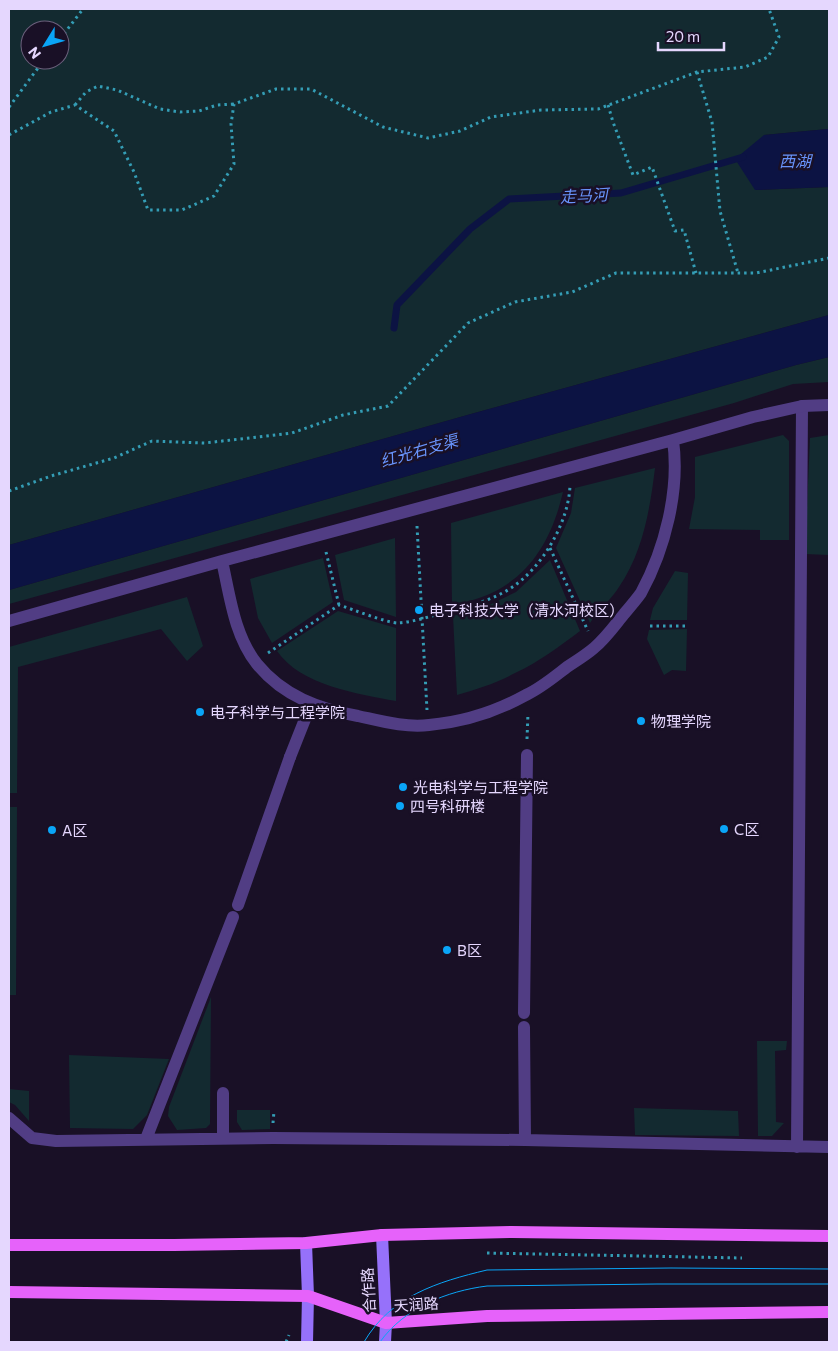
<svg xmlns="http://www.w3.org/2000/svg" width="838" height="1351" viewBox="0 0 838 1351" font-family="Commissioner,'Noto Sans SC',sans-serif">
  <style>
    .green { fill: #132a30; fill-rule: evenodd }
    .water { fill: #0c1343 }
    .lines { fill: none; stroke-linecap: round; stroke-linejoin: round }
    .stream { stroke: #0c1343; stroke-width: 7 }
    .path { stroke: #349db5; stroke-width: 3; stroke-dasharray: 2.5 4; stroke-linecap: butt }
    .lane { stroke: #513d84; stroke-width: 12 }
    .street { stroke: #513d84; stroke-width: 12 }
    .secondary { stroke: #9671fa; stroke-width: 12 }
    .primary { stroke: #e662fa; stroke-width: 12 }
    .tram { stroke: #0aa5f7; stroke-width: 1 }
    .poi-dot { fill: #0aa5f7; stroke: #191026; stroke-width: 2 }
    .labels { text-anchor: middle; dominant-baseline: central; stroke-width: 5; stroke-linejoin: round; paint-order: stroke }
    .poi-label { font-size: 15px; fill: #e5d7fe; stroke: #191026; text-anchor: start }
    .street-label { font-size: 15px; fill: #e5d7fe; stroke: #191026 }
    .water-label { font-size: 16px; font-style: italic; fill: #6893fa; stroke: #191026 }
  </style>
  <rect width="100%" height="100%" fill="#191026"/>
  <path class="green" d="M 9,9 L 829,9 L 829,128 L 828,129 L 764,135 L 755,190 L 829,187 L 829,315 L 471,414 L 9,545 ZM 30,30 L 60,30 L 60,60 L 30,60 Z
    M 829,357 L 829,382 L 793,384 L 734,403 L 9,604 L 9,590 L 796,365 Z
    M 783,435 L 789,441 L 789,540 L 760,540 L 760,530 L 689,529 L 695,497 L 695,457 Z
    M 829,435 L 829,555 L 805,554 L 810,438 Z
    M 655,468 C 650,509 643,552 619,587 C 611,600 598,610 590,623 L 556,548 L 571,513 L 575,488 Z
    M 563,492 C 552,539 530,579 482,597 C 472,601 462,602 452,605 L 451,523 Z
    M 395,538 L 396,617 L 344,600 L 335,555 Z
    M 323,558 L 333,602 L 272,643 L 258,618 L 250,579 Z
    M 550,560 L 580,631 C 560,646 539,662 515,673 C 497,683 477,689 457,695 L 453,616 L 485,607 L 516,592 Z
    M 675,571 L 688,573 L 687,620 L 650,620 L 653,608 Z
    M 187,597 L 203,646 L 187,661 L 161,629 L 18,667 L 17,793 L 9,793 L 9,647 Z
    M 338,611 L 396,628 L 396,701 C 358,694 300,685 277,651 Z
    M 687,629 L 686,671 L 672,670 L 664,675 L 647,639 L 649,630 Z
    M 9,807 L 17,807 L 16,995 L 9,995 Z
    M 211,997 L 210,1124 L 206,1128 L 177,1130 L 168,1116 L 169,1107 Z
    M 757,1041 L 787,1041 L 786,1050 L 775,1051 L 776,1122 L 784,1123 L 772,1136 L 758,1136 Z
    M 69,1055 L 169,1059 L 147,1115 L 133,1129 L 70,1128 Z
    M 9,1089 L 29,1091 L 29,1121 L 15,1105 L 9,1102 Z
    M 634,1108 L 738,1111 L 739,1136 L 635,1135 Z
    M 237,1110 L 270,1110 L 270,1129 L 242,1130 L 237,1122 Z"/>
  <path class="water" d="M 829,128 L 829,187 L 755,190 L 735,159 L 764,135 L 828,129 Z
    M 829,315 L 829,357 L 796,365 L 9,590 L 9,545 L 471,414 Z"/>
  <g class="lines">
    <path class="stream" d="M 394,328 L 397,305 L 470,229 L 509,199 L 621,193 L 743,157"/>
    <path class="path" d="M 60,39 L 83,9
      M 697,72 L 712,122 L 720,211 L 738,273
      M 75,105 L 86,92 L 98,86 L 117,90 L 160,109 L 180,112 L 199,111 L 217,105 L 234,104
      M 608,105 L 613,122 L 633,175 L 652,167 L 675,231 L 684,230 L 696,273
      M 9,107 L 44,60
      M 9,135 L 51,112 L 75,105 L 114,131 L 134,172 L 148,210 L 182,210 L 214,196 L 234,164 L 231,124 L 234,104 L 276,89 L 311,89 L 383,127 L 428,138 L 460,131 L 491,117 L 541,110 L 598,109 L 697,72 L 745,67 L 768,57 L 779,37 L 769,9
      M 9,491 L 51,476 L 114,458 L 152,441 L 205,443 L 292,433 L 343,415 L 388,406 L 468,323 L 515,302 L 572,292 L 616,273 L 756,273 L 829,258
      M 417,526 L 427,710
      M 550,548 L 588,631
      M 326,552 L 339,605
      M 650,626 L 687,626
      M 268,653 L 339,605 C 352,609 387,623 398,623 C 414,622 431,616 446,612 C 468,606 491,601 511,588 C 542,568 569,522 570,485
      M 527,739 L 528,713
      M 273,1123 L 274,1111
      M 487,1253 L 742,1258
      M 286,1342 L 289,1335"/>
    <path class="lane" d="M 238,905 L 290,757
      M 524,1013 L 527,755
      M 524,1027 L 525,1140
      M 223,1093 L 223,1138
      M 9,1118 L 32,1138 L 56,1141 L 273,1138 L 525,1140 L 829,1147
      M 146,1139 L 233,917
      M 797,1147 L 802,406"/>
    <path class="street" d="M 222,561 C 230,596 234,635 257,664 C 283,696 319,709 358,716 C 381,721 406,728 429,725 C 463,722 497,711 526,695 C 541,688 554,677 567,667 C 576,661 586,655 594,648 C 606,638 615,625 624,614 C 630,607 636,600 641,593 C 665,549 680,490 673,440
      M 9,621 L 222,561 L 673,440 L 753,417 L 802,406 L 829,405
      M 290,757 L 311,704"/>
    <path class="secondary" d="M 382,1235 L 386,1323 L 385,1342
      M 306,1243 L 308,1296 L 307,1342"/>
    <path class="primary" d="M 9,1245 L 174,1245 L 306,1243 L 382,1235 L 512,1232 L 829,1236
      M 9,1292 L 308,1296 L 386,1323 L 487,1316 L 829,1312"/>
    <path class="tram" d="M 364,1342 C 391,1296 437,1282 487,1270 L 671,1268 L 829,1269
      M 380,1342 C 404,1308 447,1291 487,1286 L 657,1284 L 829,1284"/>
  </g>
  <g class="poi-dot">
    <circle cx="419" cy="610" r="5"/>
    <circle cx="200" cy="712" r="5"/>
    <circle cx="641" cy="721" r="5"/>
    <circle cx="403" cy="787" r="5"/>
    <circle cx="400" cy="806" r="5"/>
    <circle cx="724" cy="829" r="5"/>
    <circle cx="52" cy="830" r="5"/>
    <circle cx="447" cy="950" r="5"/>
  </g>
  <g class="labels">
    <g class="poi-label">
      <text x="429" y="610">电子科技大学（清水河校区）</text>
      <text x="210" y="712">电子科学与工程学院</text>
      <text x="651" y="721">物理学院</text>
      <text x="413" y="787">光电科学与工程学院</text>
      <text x="410" y="806">四号科研楼</text>
      <text x="734" y="829">C区</text>
      <text x="62" y="830">A区</text>
      <text x="457" y="950">B区</text>
    </g>
    <g class="street-label">
      <text transform="translate(368 1290) rotate(-93)">合作路</text>
      <text transform="translate(416 1304) rotate(-4)">天润路</text>
    </g>
    <g class="water-label">
      <text x="795" y="160">西湖</text>
      <text transform="translate(584 195) rotate(-3)">走马河</text>
      <text transform="translate(419 450) rotate(-16)">红光右支渠</text>
    </g>
  </g>
  <rect width="838" height="1351" fill="none" stroke="#e5d7fe" stroke-width="20"/>
  <g transform="translate(45 45) rotate(233)"><circle r="24" fill="#191026" stroke="#6b607c"/>
  <path d="M0-4L9 19L0 12L-9 19Z" fill="#0aa5f7"/>
  <text y="-8" font-size="14" font-weight="bold" text-anchor="middle" fill="#e5d7fe">N</text>
  </g>
  <path d="M658 42v8h66v-8" fill="none" stroke="#e5d7fe" stroke-width="2.5"/>
  <text x="666" y="42" font-size="15" fill="#e5d7fe" stroke="#191026" stroke-width="4" paint-order="stroke">20 m</text>
</svg>
